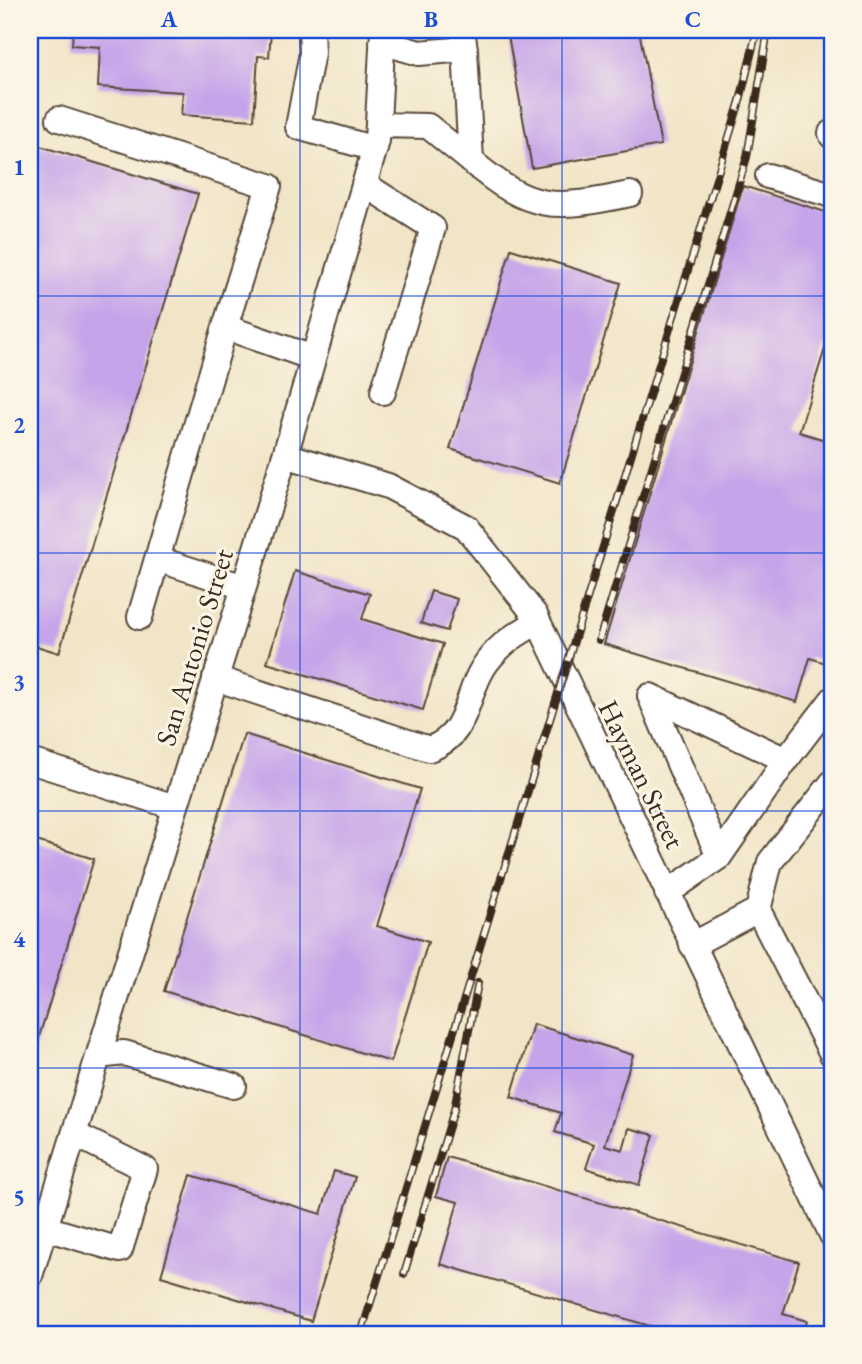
<svg xmlns="http://www.w3.org/2000/svg" width="862" height="1364" viewBox="0 0 862 1364" font-family="'EB Garamond',serif">
  <style>
    .building { fill: #c5a4e9 }
    .lines { fill: none; stroke-linecap: round; stroke-linejoin: round }
    .minor-casing { stroke: #564637; stroke-width: 28 }
    .minor { stroke: #fff; stroke-width: 24 }
    .rail-casing { stroke: #3b2a1e; stroke-width: 8 }
    .rail { stroke: #fcf5e5; stroke-width: 5; stroke-dasharray: 16; stroke-linecap: butt }
    .grid { fill: none; stroke: #1d4ed8; stroke-width: 2; stroke-opacity: 0.55 }
    .labels { text-anchor: middle; dominant-baseline: central; stroke-width: 6; stroke-linejoin: round; paint-order: stroke }
    .street-label { font-size: 28px; fill: #3b2a1e; stroke: #fcf5e5 }
    .neatline { fill: none; stroke: #1d4ed8; stroke-width: 2.5 }
    .grid-label { font-size: 23px; text-anchor: middle; font-weight: bold; fill: #1d4ed8 }
  </style>
  <rect width="100%" height="100%" fill="#fcf5e5"/>
  <filter id="ink" filterUnits="userSpaceOnUse"><feTurbulence type="fractalNoise" baseFrequency=".0143" numOctaves="2"/><feDisplacementMap in="SourceGraphic" scale="14" xChannelSelector="R" yChannelSelector="G"/><feConvolveMatrix kernelMatrix="1 2 1 2 8 2 1 2 1" color-interpolation-filters="sRGB"/></filter>
  <filter id="wash" filterUnits="userSpaceOnUse"><feTurbulence type="fractalNoise" baseFrequency=".00686" numOctaves="4" result="noise"/><feDisplacementMap in="SourceGraphic" scale="28" xChannelSelector="R" yChannelSelector="G"/><feGaussianBlur stdDeviation="1.57" result="paint"/><feColorMatrix in="noise" values="0 0 0 0 0 0 0 0 0 0 0 0 0 0 0 0 0 1.4 0 .05"/><feComposite in="paint" operator="in"/></filter>
  <g filter="url(#wash)">
    <rect width="100%" height="100%" fill="#f1e5c7"/>
    <g id="blocks">
      <path class="building" d="M 73,30 L 271,30 L 269,57 L 258,56 L 254,120 L 181,115 L 183,92 L 98,87 L 100,47 L 72,45 Z
        M 507,30 L 639,30 L 661,145 L 532,168 Z
        M 30,143 L 198,194 L 59,653 L 30,644 Z
        M 743,186 L 832,214 L 832,326 L 799,432 L 832,442 L 832,665 L 810,658 L 797,702 L 604,644 Z
        M 511,249 L 621,283 L 560,483 L 450,449 Z
        M 295,571 L 370,594 L 362,619 L 443,644 L 423,710 L 267,663 Z
        M 431,591 L 457,599 L 447,631 L 421,623 Z
        M 244,734 L 420,789 L 377,926 L 428,942 L 391,1062 L 164,991 Z
        M 30,839 L 94,859 L 30,1066 Z
        M 533,1024 L 633,1055 L 605,1145 L 623,1150 L 629,1128 L 654,1135 L 639,1185 L 586,1168 L 594,1144 L 555,1132 L 561,1113 L 511,1097 Z
        M 447,1157 L 799,1262 L 783,1314 L 807,1321 L 803,1334 L 677,1334 L 440,1264 L 458,1202 L 436,1196 Z
        M 334,1171 L 355,1177 L 311,1321 L 161,1276 L 191,1175 L 321,1214 Z"/>
    </g>
  </g>
  <g filter="url(#ink)">
    <use href="#blocks" fill-opacity="0" stroke="#564637" stroke-width="2"/>
    <g class="lines">
      <defs>
        <path id="minor" d="M 311,30 L 312,53 L 298,127 L 375,149
          M 382,42 L 419,53 L 465,49 L 462,30
          M 59,119 L 269,186 L 225,327 L 313,358
          M 378,125 L 428,126 L 471,161 L 465,49
          M 831,133 L 832,136
          M 471,161 C 531,212 554,210 630,194
          M 768,176 L 832,195
          M 364,184 L 433,228 L 383,392
          M 285,455 L 388,486 L 466,527 L 535,615 L 832,1235
          M 157,559 L 244,587
          M 140,617 L 225,327
          M 215,678 L 429,749 C 471,735 464,692 487,662 C 501,643 518,633 538,622
          M 786,760 L 832,700
          M 30,761 L 175,807
          M 667,893 L 719,857 L 786,760 L 650,696 L 719,857
          M 758,910 L 770,862 L 832,783
          M 692,945 L 758,910 L 832,1054
          M 98,1056 L 124,1053 L 234,1086
          M 45,1228 L 120,1250 L 145,1169 L 74,1134
          M 30,1276 L 285,455 L 377,141 L 383,30"/>
      </defs>
      <use href="#minor" class="minor-casing"/>
      <use href="#minor" class="minor"/>
      <defs>
        <path id="rail" d="M 828,30 L 832,44
          M 599,640 L 747,157 L 768,30
          M 404,1274 L 454,1110 L 478,983
          M 361,1334 L 740,101 L 757,30"/>
      </defs>
      <use href="#rail" class="rail-casing"/>
      <use href="#rail" class="rail"/>
    </g>
  </g>
  <path class="grid" d="M 300,30 L 300,1334M 562,30 L 562,1334M 30,296 L 832,296M 30,553 L 832,553M 30,811 L 832,811M 30,1068 L 832,1068"/>
  <g class="labels">
    <g class="street-label">
      <text transform="translate(194 647) rotate(-73)">San Antonio Street</text>
      <text transform="translate(642 774) rotate(64)">Hayman Street</text>
    </g>
  </g>
  <rect width="862" height="1364" fill="none" stroke="#fcf5e5" stroke-width="77"/>
  <rect x="38" y="38" width="786" height="1288" class="neatline"/>
  <g class="grid-label">
    <text x="169" y="27">A</text>
    <text x="431" y="27">B</text>
    <text x="693" y="27">C</text>
    <text x="19" y="175">1</text>
    <text x="19" y="433">2</text>
    <text x="19" y="690">3</text>
    <text x="19" y="947">4</text>
    <text x="19" y="1205">5</text>
  </g>
</svg>
